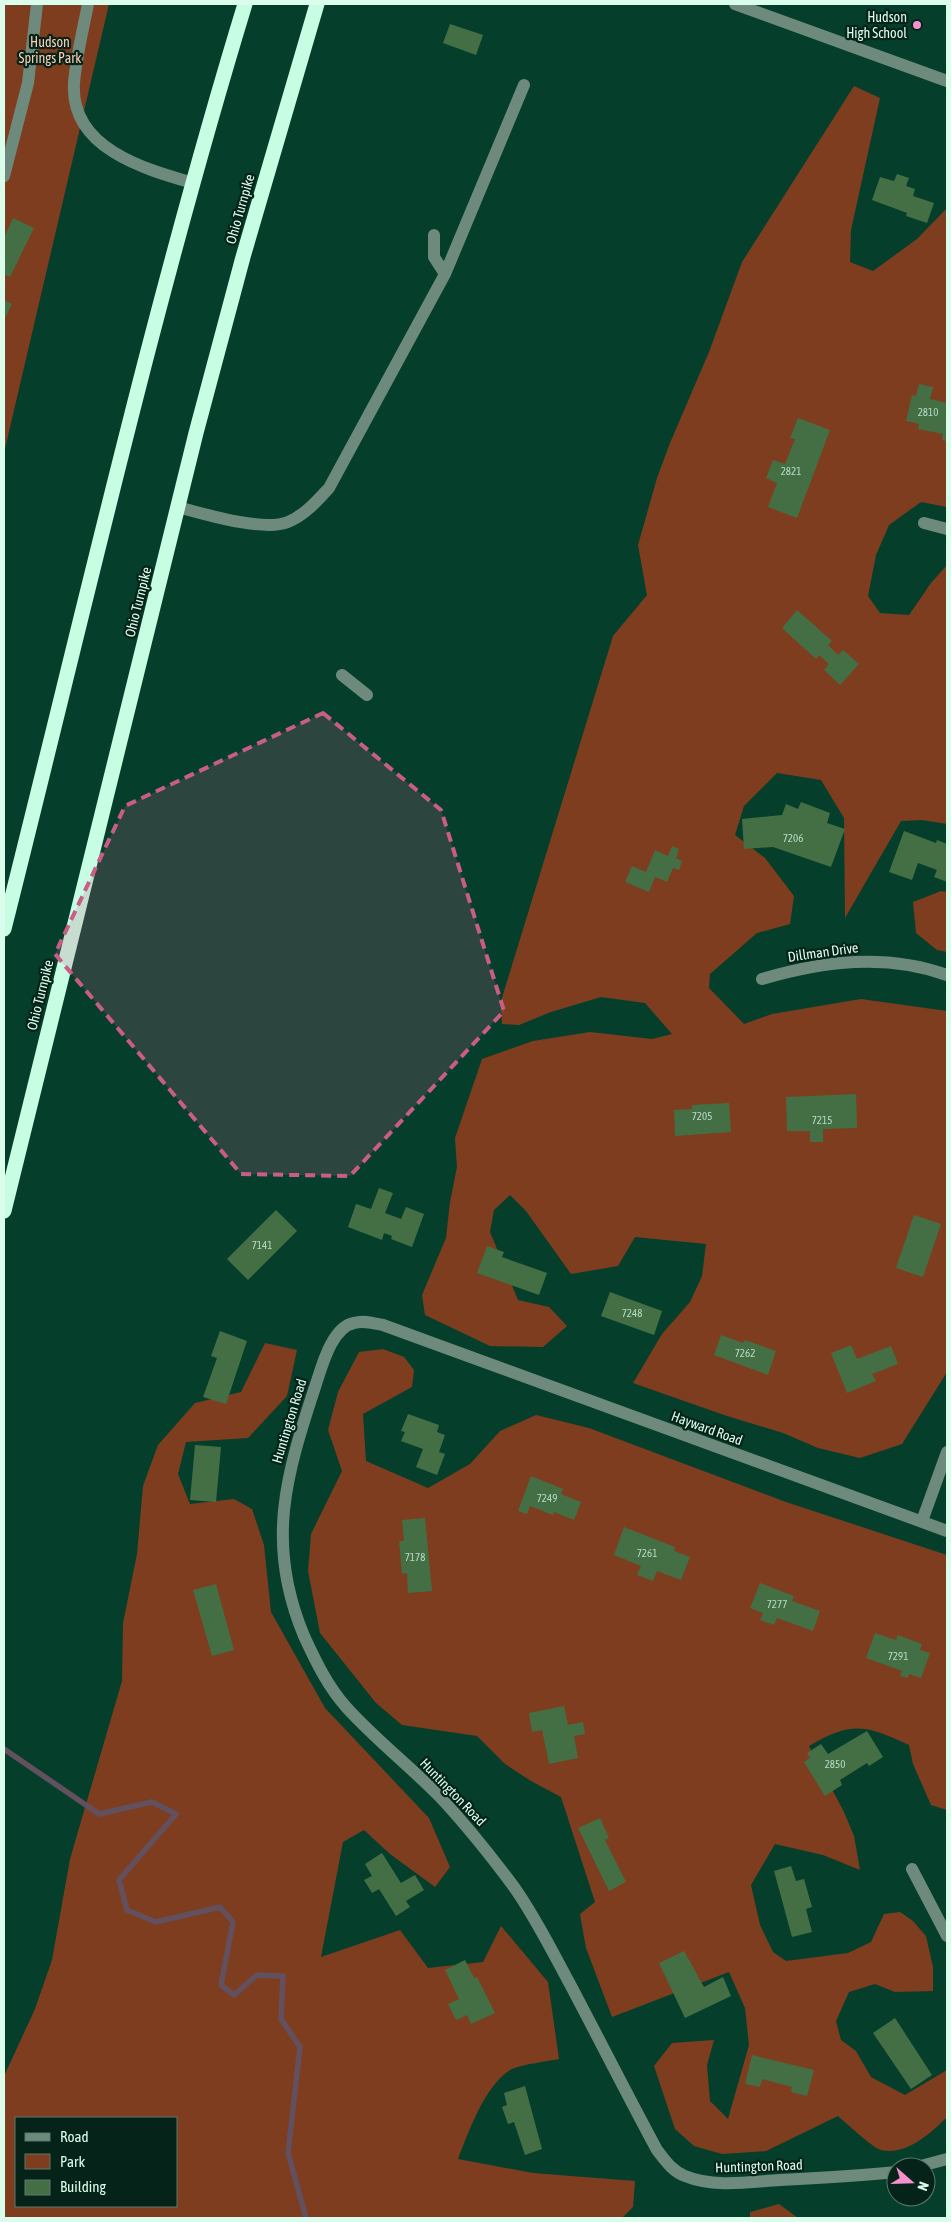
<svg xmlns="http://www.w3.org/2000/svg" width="951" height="2222" viewBox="0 0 951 2222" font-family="'Asap Condensed',sans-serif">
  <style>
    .green { fill: #7e3d1e; fill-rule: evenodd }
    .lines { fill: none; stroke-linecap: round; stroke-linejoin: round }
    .stream { stroke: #63505f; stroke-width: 5.5 }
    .building { fill: #446f45 }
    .minor { stroke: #6e8a7d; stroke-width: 12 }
    .highway { stroke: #c6fde3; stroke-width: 15 }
    .marked { fill: #ca5d86; fill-opacity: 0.2; stroke: #ca5d86; stroke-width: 4; stroke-dasharray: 10 6; stroke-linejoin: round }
    .poi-dot { fill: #f790cd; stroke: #052318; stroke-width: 2 }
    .labels { text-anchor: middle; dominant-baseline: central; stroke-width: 4.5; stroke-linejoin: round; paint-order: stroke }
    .number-label { font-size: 11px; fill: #b5dac2 }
    .poi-label { font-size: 14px; fill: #dbfdec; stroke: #052318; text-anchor: end }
    .park-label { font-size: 14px; fill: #fccbb5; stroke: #052318 }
    .street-label { font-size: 14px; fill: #dbfdec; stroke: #052318 }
  </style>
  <rect width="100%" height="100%" fill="#053f2c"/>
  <path class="green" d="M 4,4 L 109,4 L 4,453 Z
    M 854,86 L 880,98 L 851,230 L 850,262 L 873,271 L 917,239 L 947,208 L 947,507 L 921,502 L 889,525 L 876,555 L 868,596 L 880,613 L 909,615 L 931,583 L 947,565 L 947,824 L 922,820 L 901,821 L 845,918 L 844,818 L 821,780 L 777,773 L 744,806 L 735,835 L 765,858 L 794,896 L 790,924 L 757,933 L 710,974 L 709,988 L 744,1024 L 772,1014 L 861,999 L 947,1011 L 947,1372 L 902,1444 L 860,1458 L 818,1448 L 783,1433 L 724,1415 L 633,1383 L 662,1334 L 690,1302 L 702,1276 L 706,1244 L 635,1237 L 618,1266 L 571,1274 L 526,1211 L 510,1195 L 494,1210 L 490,1232 L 518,1300 L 549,1307 L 567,1326 L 543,1347 L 490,1346 L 425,1315 L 422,1295 L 446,1238 L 450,1202 L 457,1167 L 455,1138 L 482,1059 L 533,1041 L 590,1032 L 652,1039 L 672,1034 L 645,1003 L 601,997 L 551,1012 L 519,1025 L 502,1024 L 501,1001 L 613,636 L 647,595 L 638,545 L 657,478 L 670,443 L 709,352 L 742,262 Z
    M 941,891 L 947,892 L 947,952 L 937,950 L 916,933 L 913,902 Z
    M 265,1343 L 297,1350 L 287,1396 L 248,1438 L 186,1442 L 178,1474 L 190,1504 L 234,1499 L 252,1509 L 264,1545 L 271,1612 L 325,1708 L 429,1818 L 450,1867 L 435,1887 L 390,1854 L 364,1830 L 343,1842 L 321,1957 L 400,1930 L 428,1968 L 483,1962 L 501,1926 L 548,1982 L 559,2059 C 549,2061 518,2065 510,2070 C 484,2087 469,2131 458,2159 L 533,2173 L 635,2181 L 633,2207 L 622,2218 L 4,2218 L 5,2074 L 35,2009 L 52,1960 L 70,1859 L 122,1681 L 123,1623 L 137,1554 L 143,1486 L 158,1445 L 195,1403 L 241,1392 ZM 16,2118 L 176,2118 L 176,2206 L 16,2206 Z
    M 383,1349 L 404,1357 L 414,1370 L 412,1387 L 363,1414 L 366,1461 L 428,1488 L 470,1464 L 500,1431 L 536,1415 L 589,1428 L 786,1502 L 947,1555 L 947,1810 L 931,1805 L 913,1764 L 909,1745 C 865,1725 852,1721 809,1746 L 844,1812 L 854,1836 L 860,1870 L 823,1855 L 775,1844 L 751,1885 L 760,1925 L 773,1952 L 786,1961 L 848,1953 L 871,1942 L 884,1914 L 900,1912 L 913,1921 L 926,1936 L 933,1967 L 933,1991 L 895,1992 L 875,1984 L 849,1992 L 836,2021 L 841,2040 L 856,2051 L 871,2077 L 905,2095 L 947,2070 L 947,2117 C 931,2133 906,2156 881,2150 C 873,2148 846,2123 838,2116 L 766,2151 L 722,2154 L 694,2146 L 675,2129 L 654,2066 L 672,2043 L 714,2040 L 707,2065 L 710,2101 L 728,2119 L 749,2045 L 745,2008 L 729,1972 L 612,2017 L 586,1948 L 580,1914 L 595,1902 L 561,1797 L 531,1781 L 505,1764 L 477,1736 L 402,1725 L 376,1703 L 320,1633 L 308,1571 L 311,1534 L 342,1471 L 328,1430 L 338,1392 L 359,1352 Z
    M 779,2204 L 798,2218 L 750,2218 L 750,2212 Z"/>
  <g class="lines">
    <path class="stream" d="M 4,1749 L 99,1814 L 152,1802 L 176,1814 L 119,1880 L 127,1910 L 156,1922 L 220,1907 L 233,1922 L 221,1985 L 234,1995 L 257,1975 L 283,1976 L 281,2019 L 300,2047 L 288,2153 L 306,2218"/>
  </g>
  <path class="building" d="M 450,24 L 483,35 L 476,55 L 443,43 Z
    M 897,174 L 909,178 L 906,186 L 915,189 L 913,196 L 934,203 L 927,223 L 906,216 L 907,213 L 872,200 L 880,177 L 894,181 Z
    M 13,218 L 34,228 L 10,277 L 4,274 L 4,238 Z
    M 4,300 L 12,304 L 4,320 Z
    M 919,384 L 933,387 L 930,399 L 947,403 L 947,441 L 942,440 L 943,434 L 918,429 L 919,424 L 906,421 L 912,395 L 916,396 Z
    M 798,418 L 830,430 L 797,518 L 768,507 L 777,483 L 766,478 L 773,460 L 785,464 L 795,439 L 790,438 Z
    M 797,610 L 832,641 L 828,645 L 838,655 L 843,650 L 859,664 L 840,685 L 824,670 L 829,664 L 819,655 L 816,659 L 782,628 Z
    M 801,802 L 830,813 L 827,823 L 845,829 L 831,867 L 773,847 L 744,849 L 742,819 L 782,815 L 786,804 L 798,809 Z
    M 904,831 L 936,843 L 937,840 L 947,844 L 947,882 L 934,877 L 937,870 L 918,863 L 912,880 L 889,872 Z
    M 672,846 L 679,849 L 676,858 L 682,861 L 679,870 L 673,868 L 667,882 L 655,877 L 649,892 L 625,882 L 632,866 L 646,872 L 655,850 L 668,856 Z
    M 856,1094 L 857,1128 L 823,1129 L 823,1142 L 810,1142 L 810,1131 L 787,1131 L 786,1097 Z
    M 729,1103 L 731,1132 L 675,1136 L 674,1110 L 692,1109 L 692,1105 Z
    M 379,1188 L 393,1193 L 385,1213 L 401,1219 L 406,1207 L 424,1214 L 412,1247 L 391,1239 L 392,1236 L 384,1233 L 382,1240 L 348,1227 L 356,1204 L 371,1209 Z
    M 276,1210 L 297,1231 L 248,1280 L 227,1259 Z
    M 914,1215 L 941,1224 L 923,1277 L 896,1268 Z
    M 487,1246 L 504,1252 L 502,1257 L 547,1273 L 539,1295 L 477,1273 Z
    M 610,1292 L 662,1311 L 654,1335 L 601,1316 Z
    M 220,1331 L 247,1341 L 226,1404 L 203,1397 L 217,1358 L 211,1356 Z
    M 721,1335 L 743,1343 L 745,1340 L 776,1351 L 768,1375 L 714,1355 Z
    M 851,1345 L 857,1359 L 891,1346 L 898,1364 L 872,1374 L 876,1381 L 847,1393 L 831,1353 Z
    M 408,1414 L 439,1425 L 437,1432 L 445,1435 L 439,1452 L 445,1454 L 437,1475 L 416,1467 L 423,1449 L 401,1441 L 405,1432 L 401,1431 Z
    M 195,1445 L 221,1447 L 216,1502 L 190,1500 Z
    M 531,1476 L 563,1489 L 561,1494 L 581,1502 L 574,1520 L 554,1512 L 553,1515 L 530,1506 L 527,1514 L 518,1511 Z
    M 425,1518 L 432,1591 L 408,1593 L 407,1573 L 402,1574 L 399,1541 L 404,1541 L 402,1520 Z
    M 624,1527 L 675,1547 L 674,1551 L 690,1557 L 681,1580 L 657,1571 L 653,1581 L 637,1575 L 641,1566 L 614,1555 Z
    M 760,1583 L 794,1596 L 792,1601 L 820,1611 L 813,1631 L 777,1618 L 774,1625 L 760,1620 L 763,1613 L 750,1608 Z
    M 216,1584 L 234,1650 L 212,1656 L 193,1590 Z
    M 875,1633 L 896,1640 L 898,1635 L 922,1644 L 920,1650 L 930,1653 L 921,1678 L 909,1674 L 908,1678 L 900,1676 L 902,1671 L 866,1658 Z
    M 564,1706 L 568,1725 L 583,1722 L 585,1734 L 574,1736 L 578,1758 L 549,1764 L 542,1730 L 532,1732 L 529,1713 Z
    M 867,1731 L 883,1757 L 869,1766 L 867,1763 L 840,1780 L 842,1785 L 825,1796 L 804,1762 L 810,1758 L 807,1753 L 821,1744 L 828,1754 Z
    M 600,1818 L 609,1838 L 605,1840 L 626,1882 L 609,1891 L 578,1828 Z
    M 382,1853 L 401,1883 L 415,1875 L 424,1890 L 406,1901 L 410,1907 L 396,1916 L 379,1889 L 372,1893 L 364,1880 L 372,1876 L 365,1864 Z
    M 791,1866 L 796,1881 L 804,1879 L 812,1907 L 806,1909 L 812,1932 L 792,1937 L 774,1871 Z
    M 684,1951 L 704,1987 L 723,1977 L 731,1996 L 685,2018 L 659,1963 Z
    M 465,1960 L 474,1978 L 477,1977 L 495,2013 L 471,2024 L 467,2015 L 456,2020 L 448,2004 L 459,1999 L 445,1970 Z
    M 895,2018 L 932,2075 L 911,2089 L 873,2033 Z
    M 752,2055 L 814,2070 L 807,2096 L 791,2092 L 792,2087 L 762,2079 L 760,2087 L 745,2084 Z
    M 525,2086 L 542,2149 L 525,2155 L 514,2122 L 508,2124 L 502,2107 L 507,2105 L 504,2093 Z"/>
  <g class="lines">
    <path class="minor" d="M 88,4 C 83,30 76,57 74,83 C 70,148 144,169 193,183
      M 735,4 L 947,81
      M 4,176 L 28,83 L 37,4
      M 434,235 L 434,257 L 445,274
      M 178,507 C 204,514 263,532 288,522 C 305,515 317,501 329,488 L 445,274 L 524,85
      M 924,523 L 947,529
      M 342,675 L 367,695
      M 762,979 C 823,961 886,953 947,975
      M 922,1521 L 947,1452
      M 912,1869 L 947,1936
      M 917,2167 L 947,2159
      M 896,2172 C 858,2176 819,2178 780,2180 C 749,2182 714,2188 685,2176 C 672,2171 665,2160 657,2150 C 628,2096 600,2041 571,1986 C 553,1953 536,1918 514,1887 C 491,1856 467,1826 441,1798 C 411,1767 376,1740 347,1708 C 328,1687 316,1662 304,1636 C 265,1543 286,1475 316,1384 C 322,1366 332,1327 354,1323 C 363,1320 373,1323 383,1325 L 947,1531"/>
    <path class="highway" d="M 4,929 C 82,620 152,309 245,4
      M 4,1211 L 196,433 L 243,257 L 317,4"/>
  </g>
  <path class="marked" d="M 323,713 L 441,810 L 504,1011 L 350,1176 L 241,1174 L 55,954 L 125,806 Z"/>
  <circle class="poi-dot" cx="917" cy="25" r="5"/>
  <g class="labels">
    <g class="number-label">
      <text x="928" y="412">2810</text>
      <text x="791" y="471">2821</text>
      <text x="793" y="838">7206</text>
      <text x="702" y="1116">7205</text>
      <text x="822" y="1120">7215</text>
      <text x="262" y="1245">7141</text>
      <text x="632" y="1313">7248</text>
      <text x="745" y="1353">7262</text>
      <text x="547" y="1498">7249</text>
      <text x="647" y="1553">7261</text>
      <text x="415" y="1557">7178</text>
      <text x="777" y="1604">7277</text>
      <text x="898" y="1656">7291</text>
      <text x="835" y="1764">2850</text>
    </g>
    <g class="poi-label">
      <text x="907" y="17">Hudson<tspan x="907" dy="16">High School</tspan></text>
    </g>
    <g class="park-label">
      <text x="50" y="42">Hudson<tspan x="50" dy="16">Springs Park</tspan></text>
    </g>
    <g class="street-label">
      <text transform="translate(240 209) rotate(-74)">Ohio Turnpike</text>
      <text transform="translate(138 602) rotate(-76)">Ohio Turnpike</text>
      <text transform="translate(823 952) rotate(-8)">Dillman Drive</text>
      <text transform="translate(40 995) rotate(-76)">Ohio Turnpike</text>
      <text transform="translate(289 1421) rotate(-73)">Huntington Road</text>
      <text transform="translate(707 1428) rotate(20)">Hayward Road</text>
      <text transform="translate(453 1792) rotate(46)">Huntington Road</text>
      <text transform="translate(759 2166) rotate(-2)">Huntington Road</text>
    </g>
  </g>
  <rect width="951" height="2222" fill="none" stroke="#dbfdec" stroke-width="10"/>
  <rect x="15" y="2117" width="162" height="90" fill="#052318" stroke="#5b7a6d"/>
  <rect x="25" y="2133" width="25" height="8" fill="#6e8a7d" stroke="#5b7a6d"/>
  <text x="60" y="2142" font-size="15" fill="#dbfdec">Road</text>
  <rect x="25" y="2154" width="25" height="15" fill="#7e3d1e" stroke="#5b7a6d"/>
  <text x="60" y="2167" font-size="15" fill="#dbfdec">Park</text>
  <rect x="25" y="2180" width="25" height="15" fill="#446f45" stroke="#5b7a6d"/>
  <text x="60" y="2192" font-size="15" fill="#dbfdec">Building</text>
  <g transform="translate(911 2182) rotate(110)"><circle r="24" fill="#052318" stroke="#5b7a6d"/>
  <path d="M0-4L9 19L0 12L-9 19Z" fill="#f790cd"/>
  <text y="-8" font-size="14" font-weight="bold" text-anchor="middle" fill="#dbfdec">N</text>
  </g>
</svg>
